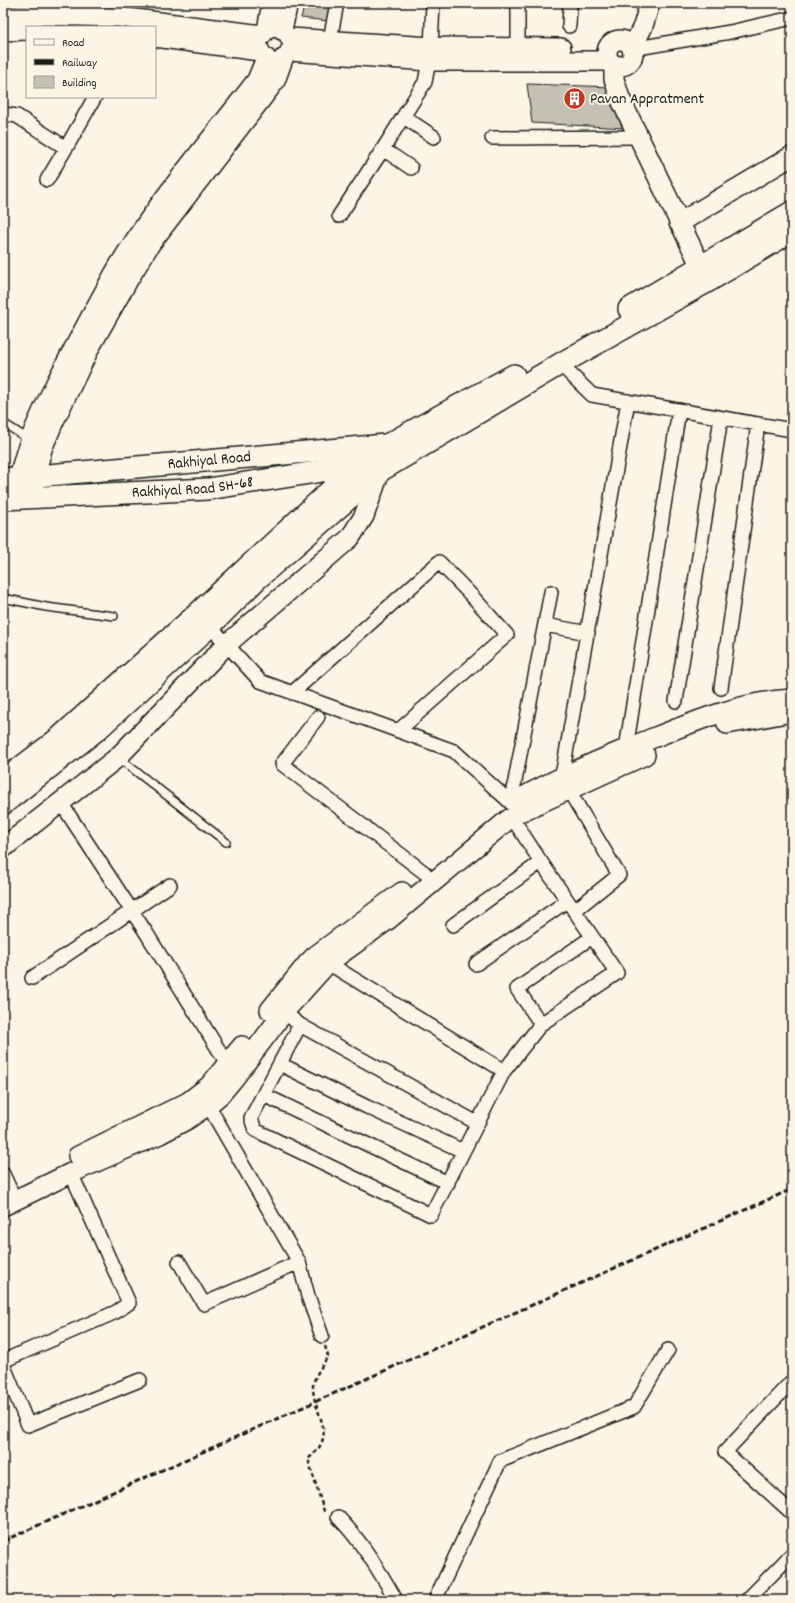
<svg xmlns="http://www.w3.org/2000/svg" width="795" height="1603" viewBox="0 0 795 1603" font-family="Dekko,sans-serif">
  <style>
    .building { fill: #c4c0b3; stroke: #1c1c1c }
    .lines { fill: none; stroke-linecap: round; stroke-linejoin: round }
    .lane-casing { stroke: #1c1c1c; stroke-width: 10 }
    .street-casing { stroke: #1c1c1c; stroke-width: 16 }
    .secondary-casing { stroke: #1c1c1c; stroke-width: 22 }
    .primary-casing { stroke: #1c1c1c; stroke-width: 24 }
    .path { stroke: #1c1c1c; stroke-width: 2.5; stroke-dasharray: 4 3; stroke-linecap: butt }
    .lane { stroke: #fcf5e5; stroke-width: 7 }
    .street { stroke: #fcf5e5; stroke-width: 13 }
    .secondary { stroke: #fcf5e5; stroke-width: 19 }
    .primary { stroke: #fcf5e5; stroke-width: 21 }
    .rail { stroke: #1c1c1c; stroke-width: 3; stroke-dasharray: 6 3; stroke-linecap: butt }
    .labels { text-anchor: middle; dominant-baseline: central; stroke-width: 4; stroke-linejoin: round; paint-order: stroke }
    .poi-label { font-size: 16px; fill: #1c1c1c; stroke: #fcf5e5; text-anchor: start }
    .street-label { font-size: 16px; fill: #1c1c1c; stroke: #fcf5e5 }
  </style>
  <rect width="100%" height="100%" fill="#fcf5e5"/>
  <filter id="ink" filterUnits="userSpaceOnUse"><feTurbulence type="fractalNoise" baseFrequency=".025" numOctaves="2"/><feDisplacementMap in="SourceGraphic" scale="8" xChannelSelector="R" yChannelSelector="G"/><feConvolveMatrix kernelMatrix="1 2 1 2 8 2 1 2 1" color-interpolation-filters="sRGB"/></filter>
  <g filter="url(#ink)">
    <path class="building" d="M 305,3 L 322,3 L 334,6 L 328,21 L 301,18 Z
      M 527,84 L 614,87 L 626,128 L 532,123 Z"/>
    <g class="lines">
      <defs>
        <path id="lane" d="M 3,423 L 30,440
          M 3,598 L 46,607 L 114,616
          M 119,758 L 226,842"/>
        <path id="street" d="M 119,17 L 120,3
          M 569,26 L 570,3
          M 330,40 L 337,3
          M 431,47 L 433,3
          M 518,47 L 518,3
          M 632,49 L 730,32 L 792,18
          M 3,114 L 17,116 L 66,148 L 95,97
          M 404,117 L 434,137
          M 492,138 L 637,137
          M 383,149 L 411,168
          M 47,180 L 66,148
          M 339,216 L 383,149 L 425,82 L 429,61
          M 560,364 L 592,395 L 792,430
          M 545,625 L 588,633
          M 210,626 L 260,681 L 454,751 L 510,802 L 515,781 L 551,592
          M 721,688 L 758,424
          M 292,693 L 439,562 L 472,596 L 507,635 L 398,731
          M 676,701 L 721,418
          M 318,717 L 282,764 L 425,873
          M 626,749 L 679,410
          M 562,776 L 628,401
          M 568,789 L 619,875 L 574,911
          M 61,803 L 147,934 L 228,1065
          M 513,819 L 541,862 L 617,973 L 541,1024 L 517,989 L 592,937
          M 453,925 L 541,862
          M 476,964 L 567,901
          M 32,978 L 170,885
          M 284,1012 L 300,1025 L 477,1123
          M 300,1025 L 251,1118 L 255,1130 L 431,1215 L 504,1071 L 328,963
          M 280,1064 L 367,1107 L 463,1151
          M 504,1071 L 541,1024
          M 264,1095 L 448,1183
          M 3,1174 L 15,1200
          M 179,1262 L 204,1304 L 299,1262 L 208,1105
          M 299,1262 L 308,1296 L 322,1336
          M 3,1361 L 116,1312 L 129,1303 L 71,1173
          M 3,1364 L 28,1425 L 140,1380
          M 792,1381 L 725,1452 L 792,1513
          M 338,1517 C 362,1542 379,1570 396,1600
          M 435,1600 L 500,1461 L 634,1407 L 668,1350
          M 747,1600 L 792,1554"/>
        <path id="secondary" d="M 3,16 L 40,15 L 119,17 L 262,35
          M 267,30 L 272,3
          M 282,30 L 288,3
          M 3,31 L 27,30
          M 155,37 L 260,51
          M 290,38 L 431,47 L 561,48
          M607 53a13 13 0 1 1 26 0a13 13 0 1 1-26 0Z
          M 632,49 L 643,26 L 650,3
          M 290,51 L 429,61 L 609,61
          M 614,65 L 614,79 L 620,98 L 701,267
          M 679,223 L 792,156
          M 33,491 L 35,476 L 42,449 L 54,421 L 90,347 L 128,280 L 150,244 L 275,81 L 283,59
          M 17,492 C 21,455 38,420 54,387 C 73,349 93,313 113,276 C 153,206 208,144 257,80 L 266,58
          M 727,724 L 792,712
          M 514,802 C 554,779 596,761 638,744 C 688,724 738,702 792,699
          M 522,811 L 645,755
          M 3,848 L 118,757 L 226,645 L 350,538 L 364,516 L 380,471
          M 270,1010 L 308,963 L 315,956 L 402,892
          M 78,1156 L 188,1102 L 209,1086 L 242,1046
          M 3,1206 L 71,1173 L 160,1134 L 188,1119 L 208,1105 L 221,1094 L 235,1077 L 284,1012 L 328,963 L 389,919 L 509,819"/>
        <g id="primary">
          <path d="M 629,309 L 792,212"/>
          <path id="s1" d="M 3,479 L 385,445"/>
          <path id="s2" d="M 3,499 L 208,489 L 360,465"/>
          <path d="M 3,781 L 59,738 L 198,613 L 254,561 L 358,465 L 387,445 L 514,375"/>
          <path d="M 3,804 L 98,729 L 210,626 L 258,578 L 380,471 L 560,364 L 712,279 L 792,231"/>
        </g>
      </defs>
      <use href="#lane" class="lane-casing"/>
      <use href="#street" class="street-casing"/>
      <use href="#secondary" class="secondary-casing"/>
      <use href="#primary" class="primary-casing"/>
      <path class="path" d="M 325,1346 L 328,1356 C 323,1365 314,1376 313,1386 C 313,1417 340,1433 308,1459 L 324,1511 L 326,1512"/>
      <use href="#lane" class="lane"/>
      <use href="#street" class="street"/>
      <use href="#secondary" class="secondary"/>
      <use href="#primary" class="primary"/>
      <path class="rail" d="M 3,1541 L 792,1189"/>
    </g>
  </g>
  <defs>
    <symbol id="building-disc" viewBox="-11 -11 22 22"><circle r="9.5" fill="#c8321e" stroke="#fcf5e5"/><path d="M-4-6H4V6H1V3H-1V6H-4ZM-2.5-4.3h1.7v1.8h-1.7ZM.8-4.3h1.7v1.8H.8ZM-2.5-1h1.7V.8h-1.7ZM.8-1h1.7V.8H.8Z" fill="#fff"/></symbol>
  </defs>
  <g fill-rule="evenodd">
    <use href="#building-disc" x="562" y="86" width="25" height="25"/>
  </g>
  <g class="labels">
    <g class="poi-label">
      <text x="590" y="99">Pavan Appratment</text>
    </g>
    <g class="street-label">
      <text stroke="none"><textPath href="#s1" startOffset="207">Rakhiyal Road</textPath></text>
      <text stroke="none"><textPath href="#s2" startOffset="190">Rakhiyal Road SH-68</textPath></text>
    </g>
  </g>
  <rect width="795" height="1603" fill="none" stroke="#fcf5e5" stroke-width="16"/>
  <rect x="8" y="8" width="779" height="1587" fill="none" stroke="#1c1c1c" stroke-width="1.5" filter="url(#ink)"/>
  <rect x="26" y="26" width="130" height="72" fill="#fcf5e5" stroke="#a29e95"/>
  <rect x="34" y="39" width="20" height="6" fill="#fcf5e5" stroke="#a29e95"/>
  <text x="62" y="46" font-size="12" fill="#1c1c1c">Road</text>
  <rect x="34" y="59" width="20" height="6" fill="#1c1c1c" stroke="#a29e95"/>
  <text x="62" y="66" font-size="12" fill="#1c1c1c">Railway</text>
  <rect x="34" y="76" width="20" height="12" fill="#c4c0b3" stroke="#a29e95"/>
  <text x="62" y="86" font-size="12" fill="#1c1c1c">Building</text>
</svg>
